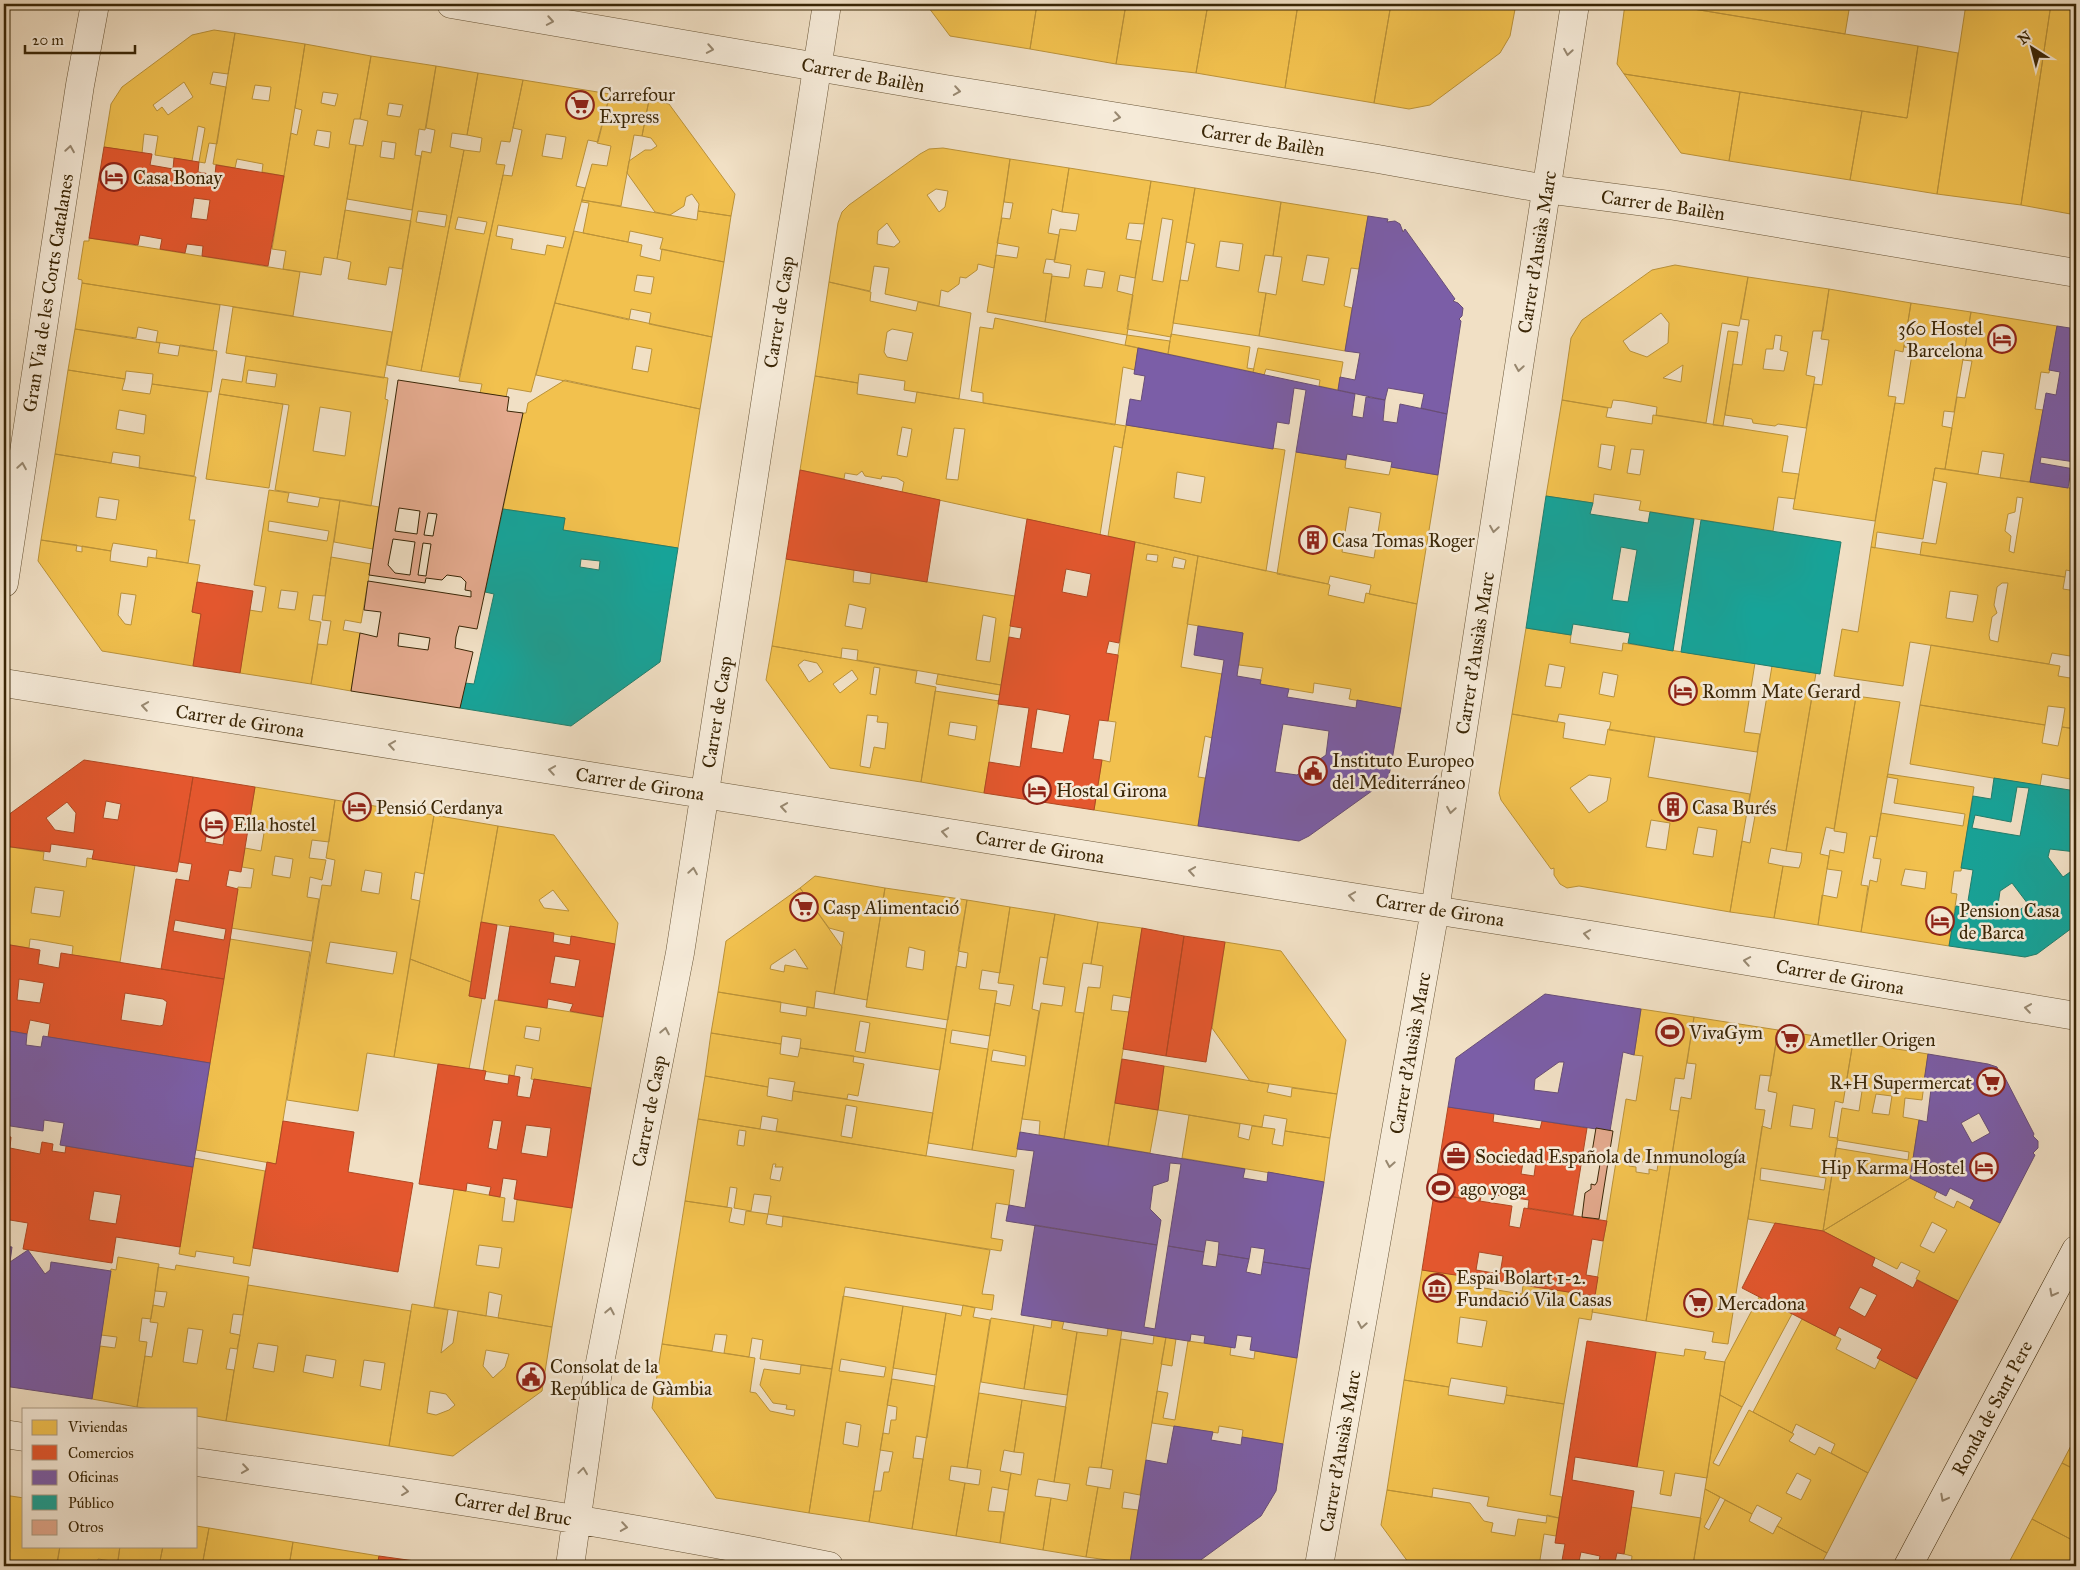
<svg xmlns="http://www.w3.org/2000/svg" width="2080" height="1570" viewBox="0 0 2080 1570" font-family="'IM FELL Great Primer',serif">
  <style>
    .homes { fill: #f2c14e; stroke: #bb9238; fill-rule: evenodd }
    .shops { fill: #e4572e; stroke: #b14822; fill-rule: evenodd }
    .offices { fill: #7b5ea7; stroke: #684d77; fill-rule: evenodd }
    .public { fill: #17a398; stroke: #227e6c; fill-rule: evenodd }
    .building { fill: #e4aa8e; stroke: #3a2606; fill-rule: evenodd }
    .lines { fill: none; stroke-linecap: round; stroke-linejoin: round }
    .minor-casing { stroke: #685436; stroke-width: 29 }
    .tertiary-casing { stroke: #685436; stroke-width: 29 }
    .secondary-casing { stroke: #3a2606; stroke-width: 29 }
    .minor { stroke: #f6ebd9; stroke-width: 28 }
    .tertiary { stroke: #f6ebd9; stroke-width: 28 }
    .secondary { stroke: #f6ebd9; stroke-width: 28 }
    .oneway { stroke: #988870 }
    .labels { text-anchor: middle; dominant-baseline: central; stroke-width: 5; stroke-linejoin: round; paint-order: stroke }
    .street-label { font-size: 19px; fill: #3a2606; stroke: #f6ebd9 }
    .poi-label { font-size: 19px; fill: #3a2606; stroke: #f6ebd9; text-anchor: start }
  </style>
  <rect width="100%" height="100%" fill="#f1e0c5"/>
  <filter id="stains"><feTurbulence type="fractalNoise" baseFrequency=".004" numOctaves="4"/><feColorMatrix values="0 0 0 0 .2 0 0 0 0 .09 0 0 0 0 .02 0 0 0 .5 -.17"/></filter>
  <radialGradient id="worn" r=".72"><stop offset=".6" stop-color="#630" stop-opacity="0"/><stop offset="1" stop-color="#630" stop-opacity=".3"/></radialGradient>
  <path class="homes" d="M 926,4 L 1037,4 L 1030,49 L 950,36 Z
    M 1037,4 L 1126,4 L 1116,64 L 1030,49 Z
    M 1126,4 L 1208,4 L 1196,73 L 1116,64 Z
    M 1208,4 L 1298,4 L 1285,88 L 1196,73 Z
    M 1298,4 L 1391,4 L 1374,103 L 1285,88 Z
    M 1391,4 L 1516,4 L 1510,36 L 1500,53 L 1430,105 L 1409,109 L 1374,103 Z
    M 1625,4 L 1663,4 L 1918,46 L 1907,118 L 1624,74 L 1617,64 Z
    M 1663,4 L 1850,4 L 1845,34 Z
    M 1966,4 L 2051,4 L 2021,205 L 1937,194 Z
    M 2051,4 L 2076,4 L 2076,215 L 2021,205 Z
    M 214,30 L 235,33 L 228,74 L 213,72 L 210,84 L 226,87 L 217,144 L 209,143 L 205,163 L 199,162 L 205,128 L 198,126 L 192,161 L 155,155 L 158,136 L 144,134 L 142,153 L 104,147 L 111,104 L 122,87 L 192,35 ZM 184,82 L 193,97 L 168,115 L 162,107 L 157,111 L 153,105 Z
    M 235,33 L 305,44 L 284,176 L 262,172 L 263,164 L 237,159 L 235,168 L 213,164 ZM 255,85 L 271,87 L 269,101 L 252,99 Z
    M 305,44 L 371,56 L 360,119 L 354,119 L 349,144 L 356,145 L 337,259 L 324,257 L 321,275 L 283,269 L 286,251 L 272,249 L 291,133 L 297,135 L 302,110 L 295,108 ZM 323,92 L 338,94 L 335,106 L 321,103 ZM 317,130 L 331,132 L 329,148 L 314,145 Z
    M 1918,46 L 1958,53 L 1937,194 L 1850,180 L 1862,111 L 1907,118 Z
    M 371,56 L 436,66 L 425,130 L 419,129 L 415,155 L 421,156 L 412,210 L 347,199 L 356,145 L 363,146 L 368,121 L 360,119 ZM 389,103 L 403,105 L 400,117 L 387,115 ZM 382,141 L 396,143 L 394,159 L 380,157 Z
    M 436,66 L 478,73 L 467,135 L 452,133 L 450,147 L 464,150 L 421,371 L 387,365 L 422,151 L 431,153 L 435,130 L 426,128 ZM 418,211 L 447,215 L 445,227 L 416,222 Z
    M 478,73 L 523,80 L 510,142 L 501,141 L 496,164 L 505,165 L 503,175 L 459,377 L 421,371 L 464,150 L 480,152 L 482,138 L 467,135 ZM 458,217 L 487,222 L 484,234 L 455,229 Z
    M 1624,74 L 1740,92 L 1729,161 L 1681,153 Z
    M 523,80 L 610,94 L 598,142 L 588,140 L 576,186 L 585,188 L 531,392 L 508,388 L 506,397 L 480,393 L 482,384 L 459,381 L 503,175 L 512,176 L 522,130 L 513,128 ZM 546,134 L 566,137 L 562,159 L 542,156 ZM 498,225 L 566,237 L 563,248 L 547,245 L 545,255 L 511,249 L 513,239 L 496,236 Z
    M 1740,92 L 1862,111 L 1850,180 L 1729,161 Z
    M 610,94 L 649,100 L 642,136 L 634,135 L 621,206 L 582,200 L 592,164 L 607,166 L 611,146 L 597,143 Z
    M 649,100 L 669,104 L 735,194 L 731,216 L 698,211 L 699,204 L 692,194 L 686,197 L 684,206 L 670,215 L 655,212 L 627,173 L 629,161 L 645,150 L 651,150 L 657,146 L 651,138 L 642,136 Z
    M 943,148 L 1010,159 L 994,268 L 978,264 L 977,270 L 966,278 L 960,277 L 959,284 L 948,292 L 941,290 L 939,306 L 885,294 L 889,268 L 874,266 L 870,291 L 829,282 L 838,223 L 842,212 L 849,205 L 920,154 L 929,149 ZM 936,189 L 948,191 L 945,207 L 939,212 L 927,195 ZM 887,223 L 900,242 L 894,247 L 877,244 L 878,231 Z
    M 1010,159 L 1069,168 L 1062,212 L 1052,209 L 1048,233 L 1059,235 L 1055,260 L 1046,259 L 1043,273 L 1052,274 L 1045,322 L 987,312 L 996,255 L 1017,258 L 1019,247 L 997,243 L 1002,218 L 1010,219 L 1013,203 L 1004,202 Z
    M 1069,168 L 1151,181 L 1144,224 L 1129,223 L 1126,239 L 1141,241 L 1135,278 L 1120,275 L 1117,291 L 1133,295 L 1127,335 L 1045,322 L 1052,276 L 1069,278 L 1071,265 L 1054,262 L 1060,229 L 1076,231 L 1079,214 L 1062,212 ZM 1087,269 L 1105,272 L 1102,288 L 1084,286 Z
    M 1151,181 L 1195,188 L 1171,337 L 1127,329 ZM 1162,218 L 1173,220 L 1163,282 L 1152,280 Z
    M 1195,188 L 1281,202 L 1273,256 L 1265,255 L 1258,292 L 1266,293 L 1259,336 L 1173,323 L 1180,280 L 1188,281 L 1195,244 L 1186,242 ZM 1220,241 L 1243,244 L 1239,271 L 1216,267 Z
    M 582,200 L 697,220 L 698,211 L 731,216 L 724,262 L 660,249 L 663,238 L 649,235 L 630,231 L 628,242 L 583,233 L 589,203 L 582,202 Z
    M 1281,202 L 1368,216 L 1359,269 L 1351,268 L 1344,306 L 1352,308 L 1345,351 L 1259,336 L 1266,293 L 1276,295 L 1282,257 L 1273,256 ZM 1307,255 L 1329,258 L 1324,285 L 1302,281 Z
    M 345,210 L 411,221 L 402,269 L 389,267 L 386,285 L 348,279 L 351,262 L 337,259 Z
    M 574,231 L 642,245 L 640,256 L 660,261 L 662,249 L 724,262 L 712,337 L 649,324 L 651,313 L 631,309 L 629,320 L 555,303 ZM 637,275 L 654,277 L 651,294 L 634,291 Z
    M 89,238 L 300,272 L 293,316 L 82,283 L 82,280 L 78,279 L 84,241 L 89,241 Z
    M 1675,265 L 1748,277 L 1739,326 L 1722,323 L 1706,423 L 1656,415 L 1657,407 L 1624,401 L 1613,400 L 1611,408 L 1562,400 L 1571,338 L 1582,320 L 1652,270 ZM 1661,313 L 1669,323 L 1668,343 L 1647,357 L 1630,351 L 1623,341 ZM 1683,365 L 1681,382 L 1663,378 Z
    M 1748,277 L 1829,289 L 1823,331 L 1813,331 L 1806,375 L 1815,377 L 1806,428 L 1778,424 L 1775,426 L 1753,423 L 1752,419 L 1725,415 L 1733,364 L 1742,365 L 1749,320 L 1741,319 ZM 1775,335 L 1782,336 L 1780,350 L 1788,352 L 1784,371 L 1763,369 L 1766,349 L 1773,349 Z
    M 829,282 L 871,292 L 870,301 L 916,311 L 918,302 L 971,313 L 959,399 L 904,390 L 905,381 L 859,374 L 858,383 L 815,376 ZM 892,329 L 913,333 L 907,361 L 887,357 L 884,352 L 887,332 Z
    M 82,283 L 220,305 L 213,351 L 156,342 L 158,331 L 138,327 L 136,338 L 75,329 Z
    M 1829,289 L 1911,303 L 1903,352 L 1895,350 L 1888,396 L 1896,397 L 1875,521 L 1793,509 L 1814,384 L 1822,385 L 1829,340 L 1821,339 Z
    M 555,303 L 712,337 L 700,409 L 536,375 ZM 636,346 L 652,349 L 648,372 L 632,369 Z
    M 1911,303 L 1971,312 L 1954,412 L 1944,411 L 1942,426 L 1952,428 L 1945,469 L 1935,468 L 1923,539 L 1877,532 L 1875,548 L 1871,547 L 1895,403 L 1904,404 L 1913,348 L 1904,347 Z
    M 233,307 L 392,332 L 384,378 L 226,353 Z
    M 1971,312 L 2057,326 L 2049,373 L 2041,372 L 2035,409 L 2043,410 L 2030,482 L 2000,478 L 2004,454 L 1982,451 L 1978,474 L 1945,469 L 1957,397 L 1965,398 L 1972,361 L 1963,360 Z
    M 995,318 L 1138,348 L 1135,370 L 1123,367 L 1115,425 L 983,403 L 983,393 L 971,391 L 980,327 L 993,329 Z
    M 75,329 L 160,343 L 158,353 L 178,356 L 180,345 L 217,351 L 211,392 L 152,384 L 153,374 L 126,371 L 125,379 L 68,370 Z
    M 1728,331 L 1738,332 L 1723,426 L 1713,425 Z
    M 1171,334 L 1250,347 L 1247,368 L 1254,369 L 1253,372 L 1168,354 Z
    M 1127,335 L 1170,341 L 1168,354 L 1125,345 Z
    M 1258,348 L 1343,362 L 1338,390 L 1319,386 L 1320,380 L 1266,369 L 1264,375 L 1253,372 Z
    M 246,356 L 388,378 L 385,399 L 388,400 L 371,506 L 275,490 L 289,405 L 219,394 L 222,379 L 242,382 ZM 248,370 L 277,374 L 275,387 L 246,383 ZM 320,407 L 351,412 L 345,456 L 313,451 Z
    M 68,370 L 125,379 L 122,390 L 150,394 L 152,384 L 208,392 L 194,476 L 139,468 L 140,456 L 113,452 L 111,463 L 55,454 ZM 119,410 L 146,415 L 144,434 L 116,429 Z
    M 815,376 L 858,383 L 857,394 L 915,403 L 917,392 L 1126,426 L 1122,448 L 1114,446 L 1100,535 L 902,492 L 904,482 L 897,478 L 882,476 L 881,479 L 865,476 L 862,471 L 857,475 L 845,473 L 844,479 L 800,470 ZM 902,427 L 912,429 L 907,457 L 897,455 ZM 954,428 L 965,429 L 958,480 L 946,479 Z
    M 565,380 L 700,409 L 678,548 L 563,530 L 565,518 L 503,509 L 523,413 L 526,413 L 528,403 Z
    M 219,394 L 283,404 L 269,488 L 206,479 Z
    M 1562,400 L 1608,408 L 1606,417 L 1652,424 L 1653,415 L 1788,436 L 1782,472 L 1799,474 L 1795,499 L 1778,497 L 1773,531 L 1639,510 L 1641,501 L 1594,494 L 1593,503 L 1546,496 ZM 1601,444 L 1615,446 L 1611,470 L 1598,467 ZM 1631,449 L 1644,450 L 1640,475 L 1627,473 Z
    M 1126,425 L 1285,450 L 1266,571 L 1108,536 ZM 1177,472 L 1205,477 L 1201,503 L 1174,498 Z
    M 1296,452 L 1346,460 L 1345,468 L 1389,475 L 1391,467 L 1438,475 L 1417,604 L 1369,594 L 1371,585 L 1330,576 L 1328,584 L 1277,574 ZM 1349,507 L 1381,513 L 1374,558 L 1342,552 Z
    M 55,454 L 196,477 L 189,520 L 195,520 L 188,563 L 156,558 L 157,550 L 113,543 L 111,551 L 41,540 ZM 99,497 L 119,500 L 116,520 L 96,517 Z
    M 1935,468 L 2076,489 L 2076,572 L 2066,570 L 2065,577 L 1920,555 L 1922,542 L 1936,544 L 1947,483 L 1933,480 ZM 2017,497 L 2023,498 L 2014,553 L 2009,551 L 2011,536 L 2005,531 L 2008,514 L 2015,512 Z
    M 269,490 L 289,493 L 287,502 L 318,507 L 320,498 L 340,500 L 325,596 L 313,595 L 309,620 L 321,622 L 311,684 L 240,673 L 249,610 L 262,612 L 266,587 L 254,585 ZM 269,521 L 329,531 L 327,541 L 268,531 ZM 281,590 L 298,592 L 295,610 L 278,608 Z
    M 340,500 L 379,507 L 373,549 L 334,542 Z
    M 41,540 L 77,545 L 76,551 L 82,552 L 82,546 L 111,551 L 110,561 L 147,567 L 148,557 L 200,565 L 192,612 L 201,614 L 193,666 L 102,651 L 38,561 ZM 121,593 L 136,595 L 131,625 L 125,624 L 118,615 Z
    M 1135,542 L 1198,556 L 1181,667 L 1222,674 L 1212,738 L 1205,736 L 1198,777 L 1205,778 L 1198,826 L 1094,810 L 1102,760 L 1110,762 L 1116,722 L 1108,721 ZM 1147,554 L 1158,555 L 1157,562 L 1146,560 ZM 1174,557 L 1186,560 L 1184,569 L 1172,567 Z
    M 1871,547 L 2065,577 L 2063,589 L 2076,591 L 2076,657 L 2052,653 L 2049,664 L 1910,642 L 1903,686 L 1834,676 L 1842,629 L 1858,632 ZM 2002,583 L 2008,583 L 1998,642 L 1990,640 L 1989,635 L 1992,617 L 1997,613 L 1994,605 L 1997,587 ZM 1950,591 L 1978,595 L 1973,622 L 1946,618 Z
    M 1198,556 L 1328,584 L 1330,585 L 1328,595 L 1364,603 L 1366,593 L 1417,604 L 1401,708 L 1349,699 L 1351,689 L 1314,683 L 1313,693 L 1260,684 L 1263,668 L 1239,665 L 1243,633 L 1187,624 Z
    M 331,557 L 371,564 L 361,623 L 345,620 L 343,630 L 360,633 L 351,691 L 311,684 L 318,644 L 327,645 L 331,621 L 322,620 Z
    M 786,559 L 854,570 L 853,582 L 870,584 L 871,573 L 1015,596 L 1001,685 L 857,660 L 858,650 L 842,648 L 841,658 L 772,646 ZM 849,604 L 866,608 L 862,629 L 845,626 ZM 983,615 L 996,618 L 990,662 L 976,660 Z
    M 1526,628 L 1571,635 L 1570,643 L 1622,651 L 1623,643 L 1755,663 L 1744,732 L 1760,734 L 1757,752 L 1609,730 L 1611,722 L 1559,714 L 1557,722 L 1512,714 ZM 1549,664 L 1565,667 L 1561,688 L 1545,686 ZM 1603,672 L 1618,675 L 1614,697 L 1599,694 Z
    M 1931,645 L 2060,666 L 2058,676 L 2076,679 L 2076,729 L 2062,727 L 2065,708 L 2048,706 L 2045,725 L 1920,705 Z
    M 772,646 L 917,671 L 915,683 L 936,687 L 921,782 L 830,768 L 766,680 ZM 804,660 L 817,663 L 823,672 L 809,682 L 798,665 ZM 874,667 L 880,668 L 876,695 L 870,694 ZM 852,670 L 858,679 L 840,693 L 833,684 ZM 867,715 L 878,716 L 877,722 L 888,723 L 885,749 L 874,747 L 870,768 L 860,766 Z
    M 1772,666 L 1816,673 L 1786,851 L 1771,848 L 1768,863 L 1783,866 L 1774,918 L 1730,912 L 1742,841 L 1750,843 L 1755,816 L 1747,815 Z
    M 938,674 L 1001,685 L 1000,695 L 936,684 Z
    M 1813,690 L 1856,697 L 1834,829 L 1826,827 L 1820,854 L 1829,856 L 1818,925 L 1774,918 L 1783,866 L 1799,868 L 1801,862 L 1802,853 L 1786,851 Z
    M 935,691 L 999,701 L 984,793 L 921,782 ZM 950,722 L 977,726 L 975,740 L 948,735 Z
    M 1856,696 L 1900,702 L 1877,837 L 1870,836 L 1861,885 L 1868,886 L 1861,932 L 1818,925 L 1822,895 L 1837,898 L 1842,871 L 1827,869 L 1830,850 L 1844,853 L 1847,833 L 1834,831 Z
    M 1920,705 L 2045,725 L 2042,743 L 2058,746 L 2062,727 L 2076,729 L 2076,780 L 2042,774 L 2040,786 L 1910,764 Z
    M 1512,714 L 1565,723 L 1563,738 L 1605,745 L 1608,729 L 1655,737 L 1648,777 L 1750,794 L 1730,912 L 1579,886 L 1567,888 L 1560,884 L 1554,875 L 1554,868 L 1551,869 L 1501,800 L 1499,793 ZM 1589,775 L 1611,778 L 1607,801 L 1589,813 L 1570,788 ZM 1651,820 L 1670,823 L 1666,850 L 1646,847 ZM 1698,827 L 1717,830 L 1713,857 L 1693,854 Z
    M 1888,774 L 1974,787 L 1961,871 L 1954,871 L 1951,893 L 1957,894 L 1949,946 L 1861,932 L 1870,880 L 1877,882 L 1881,859 L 1873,858 L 1881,813 L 1963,826 L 1965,814 L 1894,803 L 1898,779 L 1887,777 ZM 1905,869 L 1927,872 L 1925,889 L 1901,885 Z
    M 255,787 L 335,800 L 329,842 L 312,840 L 309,858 L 326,860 L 322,880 L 310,877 L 307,897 L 319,899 L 312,941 L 231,928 L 238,887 L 251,888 L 254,869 L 242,867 L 245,848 L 261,851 L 264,833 L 248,830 ZM 275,856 L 293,859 L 290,878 L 272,875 Z
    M 335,800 L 434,815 L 424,874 L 415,872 L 411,899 L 420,901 L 394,1057 L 367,1053 L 358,1111 L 287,1100 L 322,885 L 331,886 L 335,860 L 326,858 ZM 365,870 L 382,873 L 379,894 L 361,891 ZM 330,942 L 397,952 L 393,974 L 326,963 Z
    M 434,815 L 498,826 L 471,982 L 410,959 Z
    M 498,826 L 554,835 L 618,923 L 615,944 L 481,922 ZM 553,890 L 569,911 L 544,908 L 539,900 Z
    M 4,846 L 44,852 L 43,860 L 86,867 L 87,858 L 135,865 L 120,962 L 72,955 L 73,946 L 38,940 L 30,939 L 29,948 L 4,944 ZM 35,887 L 64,891 L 60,917 L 31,913 Z
    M 815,876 L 885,888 L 867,1000 L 834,994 L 844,932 L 829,928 L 800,888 Z
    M 800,888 L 842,947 L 834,994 L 816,991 L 814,1008 L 718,992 L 726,941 ZM 795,949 L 808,969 L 785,965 L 784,972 L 770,969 L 771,965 Z
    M 885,888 L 967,900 L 948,1020 L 866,1007 ZM 909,947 L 925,951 L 923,970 L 906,967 Z
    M 967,900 L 1010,907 L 1000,973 L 982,970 L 979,989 L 997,991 L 990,1036 L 952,1030 L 950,1043 L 988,1049 L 972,1150 L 928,1143 L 956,966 L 966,968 L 968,953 L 958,951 Z
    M 1010,907 L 1055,914 L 1047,958 L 1040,957 L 1032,1009 L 1039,1011 L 1016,1157 L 972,1150 L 995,1003 L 1010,1006 L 1014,985 L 998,983 ZM 993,1050 L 1026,1056 L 1025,1066 L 991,1061 Z
    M 1055,914 L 1098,922 L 1091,964 L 1083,963 L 1075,1012 L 1084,1013 L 1064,1139 L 1039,1135 L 1040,1121 L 1022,1119 L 1041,1003 L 1062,1006 L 1065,987 L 1043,984 Z
    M 1098,922 L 1142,928 L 1131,998 L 1113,995 L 1111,1010 L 1129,1012 L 1108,1146 L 1064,1139 L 1088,987 L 1100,988 L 1103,966 L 1091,964 Z
    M 230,939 L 310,952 L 276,1164 L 196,1150 Z
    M 1225,942 L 1281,951 L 1346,1040 L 1337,1094 L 1250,1081 L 1212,1028 Z
    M 410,959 L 471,982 L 469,996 L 482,998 L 469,1069 L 394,1057 Z
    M 718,992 L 781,1002 L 780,1012 L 806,1016 L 807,1007 L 946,1029 L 940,1070 L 800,1048 L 801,1039 L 782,1036 L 781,1044 L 711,1033 ZM 860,1021 L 870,1023 L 865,1053 L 855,1051 Z
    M 495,1000 L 603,1017 L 591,1088 L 531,1079 L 533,1068 L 516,1065 L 514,1076 L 483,1071 ZM 526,1026 L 541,1028 L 539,1041 L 524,1038 Z
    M 1641,1009 L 1694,1017 L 1684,1079 L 1675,1078 L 1670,1110 L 1679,1111 L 1646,1321 L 1592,1312 L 1626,1099 L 1636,1101 L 1643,1056 L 1634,1055 ZM 1631,1160 L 1658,1164 L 1657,1171 L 1649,1169 L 1649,1174 L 1636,1172 L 1636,1167 L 1629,1166 Z
    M 1694,1017 L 1778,1030 L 1771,1076 L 1760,1075 L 1755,1109 L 1765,1110 L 1728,1344 L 1712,1342 L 1714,1332 L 1646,1321 L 1681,1097 L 1691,1099 L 1696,1064 L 1687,1063 Z
    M 1778,1030 L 1853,1042 L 1843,1103 L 1835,1101 L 1829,1137 L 1838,1138 L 1823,1231 L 1748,1219 L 1762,1126 L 1771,1129 L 1777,1093 L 1768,1091 ZM 1793,1105 L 1815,1109 L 1812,1129 L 1790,1126 ZM 1761,1168 L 1826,1178 L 1824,1190 L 1760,1180 Z
    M 711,1033 L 781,1044 L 780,1054 L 798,1057 L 800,1048 L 854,1056 L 853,1062 L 864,1064 L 858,1096 L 848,1094 L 847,1099 L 793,1091 L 795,1082 L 769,1078 L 768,1087 L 705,1076 Z
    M 1853,1042 L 1928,1054 L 1922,1100 L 1905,1098 L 1903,1117 L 1919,1120 L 1910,1178 L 1823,1231 L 1836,1148 L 1908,1160 L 1909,1152 L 1837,1140 L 1842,1108 L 1859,1111 L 1862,1091 L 1845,1089 ZM 1876,1094 L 1892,1096 L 1889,1115 L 1872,1113 Z
    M 1164,1066 L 1269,1084 L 1267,1092 L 1291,1097 L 1292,1088 L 1337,1094 L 1330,1138 L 1285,1131 L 1287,1119 L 1264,1115 L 1262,1127 L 1158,1110 Z
    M 705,1076 L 768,1087 L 767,1096 L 792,1101 L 793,1091 L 933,1113 L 926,1156 L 776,1131 L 778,1119 L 762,1116 L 760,1129 L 698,1119 ZM 846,1105 L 857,1107 L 852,1138 L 841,1136 Z
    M 1115,1103 L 1158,1110 L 1150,1153 L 1108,1146 Z
    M 1189,1115 L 1240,1124 L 1238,1137 L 1249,1140 L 1252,1126 L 1275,1129 L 1272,1144 L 1283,1146 L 1285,1131 L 1330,1138 L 1324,1182 L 1182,1158 Z
    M 698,1119 L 1014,1170 L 1009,1205 L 996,1203 L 991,1238 L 1003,1240 L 1001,1251 L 768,1214 L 771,1196 L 754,1194 L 751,1211 L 734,1208 L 737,1188 L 730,1187 L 727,1207 L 685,1201 ZM 739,1130 L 746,1131 L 744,1146 L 737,1145 ZM 773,1164 L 776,1164 L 775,1167 L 783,1167 L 780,1181 L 770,1179 Z
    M 194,1158 L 265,1171 L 250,1266 L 233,1263 L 234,1257 L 196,1251 L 195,1257 L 179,1254 Z
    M 1910,1178 L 1937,1191 L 1934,1198 L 1954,1208 L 1957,1201 L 2000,1223 L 1958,1301 L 1916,1279 L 1920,1271 L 1901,1262 L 1897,1269 L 1823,1231 ZM 1932,1222 L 1947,1230 L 1934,1253 L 1920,1246 Z
    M 454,1189 L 505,1198 L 502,1221 L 514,1222 L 517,1200 L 572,1208 L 552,1327 L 498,1318 L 502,1295 L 489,1292 L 486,1316 L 434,1307 ZM 479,1245 L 502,1248 L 499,1268 L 476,1265 Z
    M 685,1201 L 732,1208 L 729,1222 L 744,1225 L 746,1211 L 768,1214 L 766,1224 L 782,1227 L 783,1216 L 990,1250 L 982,1294 L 994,1295 L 992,1310 L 845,1287 L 832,1369 L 760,1359 L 763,1340 L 752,1338 L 749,1357 L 724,1353 L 727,1335 L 715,1334 L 712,1351 L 662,1344 Z
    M 118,1257 L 159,1264 L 151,1319 L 142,1318 L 139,1341 L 147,1342 L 137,1407 L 92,1399 L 100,1346 L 115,1348 L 117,1337 L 101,1335 L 111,1269 L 116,1270 Z
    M 176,1265 L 249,1277 L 243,1315 L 233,1314 L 230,1333 L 240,1335 L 237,1349 L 230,1348 L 226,1369 L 234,1370 L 226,1421 L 196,1416 L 196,1409 L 150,1409 L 137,1407 L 145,1356 L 152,1357 L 158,1323 L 150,1322 L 153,1305 L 164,1307 L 167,1292 L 155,1291 L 158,1267 L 175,1270 ZM 188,1328 L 203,1330 L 197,1364 L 183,1362 Z
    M 1422,1270 L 1466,1276 L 1465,1285 L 1522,1294 L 1523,1285 L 1595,1296 L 1591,1320 L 1579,1318 L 1564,1404 L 1506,1395 L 1507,1387 L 1451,1378 L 1449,1387 L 1404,1380 ZM 1460,1317 L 1487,1321 L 1482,1347 L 1457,1343 Z
    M 248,1285 L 411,1311 L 389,1446 L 226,1421 ZM 258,1343 L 278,1346 L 274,1372 L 253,1368 ZM 306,1355 L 336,1360 L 333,1378 L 303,1372 ZM 364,1360 L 385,1363 L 381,1390 L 360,1386 Z
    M 843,1296 L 903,1306 L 869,1522 L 809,1513 ZM 841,1359 L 886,1367 L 884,1377 L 839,1371 ZM 846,1422 L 861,1425 L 858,1447 L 843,1444 Z
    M 1759,1297 L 1792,1314 L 1742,1407 L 1720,1395 L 1725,1361 Z
    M 412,1304 L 448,1310 L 441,1353 L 453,1343 L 458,1311 L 552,1327 L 542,1391 L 453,1456 L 389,1446 ZM 486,1350 L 509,1354 L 505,1367 L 493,1378 L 483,1366 ZM 430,1391 L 446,1394 L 455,1405 L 449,1410 L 436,1415 L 427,1413 Z
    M 963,1305 L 975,1308 L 973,1317 L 990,1320 L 967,1468 L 951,1466 L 949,1480 L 965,1483 L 956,1536 L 912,1529 L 946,1313 L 961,1316 Z
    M 903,1306 L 946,1313 L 936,1375 L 893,1368 Z
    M 991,1318 L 1034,1325 L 1024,1389 L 981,1382 Z
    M 1802,1319 L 1841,1339 L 1836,1349 L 1875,1369 L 1880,1359 L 1917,1379 L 1868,1473 L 1831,1453 L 1835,1444 L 1796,1424 L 1792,1433 L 1753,1412 Z
    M 1052,1320 L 1064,1321 L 1062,1329 L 1077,1332 L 1067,1395 L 1024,1389 L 1034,1325 L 1051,1328 Z
    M 1108,1328 L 1122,1330 L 1101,1468 L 1089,1467 L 1086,1485 L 1098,1487 L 1086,1557 L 1043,1550 L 1051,1498 L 1067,1501 L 1070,1484 L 1054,1482 L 1077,1332 L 1107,1336 Z
    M 1154,1335 L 1166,1337 L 1140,1495 L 1124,1492 L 1122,1508 L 1138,1510 L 1130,1563 L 1086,1557 L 1098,1487 L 1110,1489 L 1113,1470 L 1101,1468 L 1121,1339 L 1153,1344 Z
    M 1166,1337 L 1176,1339 L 1172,1366 L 1161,1364 Z
    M 1188,1341 L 1231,1347 L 1230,1355 L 1254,1359 L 1255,1351 L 1297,1358 L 1283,1444 L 1242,1437 L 1243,1430 L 1219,1426 L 1218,1433 L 1152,1423 L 1157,1391 L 1168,1393 L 1163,1418 L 1175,1420 Z
    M 662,1344 L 755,1358 L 750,1392 L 756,1393 L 770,1411 L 794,1416 L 795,1410 L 786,1409 L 787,1405 L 773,1403 L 760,1385 L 764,1369 L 800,1374 L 801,1365 L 832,1369 L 809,1513 L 716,1498 L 652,1408 Z
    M 1685,1349 L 1706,1352 L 1704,1359 L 1725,1362 L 1707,1478 L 1675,1473 L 1671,1496 L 1660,1494 L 1664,1471 L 1637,1467 L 1656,1352 L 1684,1356 Z
    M 892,1379 L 935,1386 L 927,1438 L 916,1436 L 913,1458 L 923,1459 L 912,1529 L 869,1522 L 874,1491 L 881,1491 L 884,1472 L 889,1472 L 893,1452 L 880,1450 L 883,1433 L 889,1434 L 891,1420 L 896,1420 L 897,1407 L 887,1405 Z
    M 1404,1380 L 1449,1387 L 1448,1395 L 1504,1404 L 1506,1395 L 1564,1404 L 1550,1495 L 1562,1497 L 1559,1518 L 1487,1506 L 1489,1497 L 1433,1488 L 1432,1497 L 1387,1490 Z
    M 979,1393 L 1022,1400 L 1014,1452 L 1004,1450 L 1000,1471 L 1011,1473 L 1008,1490 L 992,1487 L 988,1511 L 1004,1512 L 1000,1543 L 956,1536 L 965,1483 L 979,1485 L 981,1470 L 967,1468 Z
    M 1720,1395 L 1742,1407 L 1713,1463 L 1719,1466 L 1749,1410 L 1794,1434 L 1789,1441 L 1815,1455 L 1819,1447 L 1868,1473 L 1827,1553 L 1777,1526 L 1782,1518 L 1757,1505 L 1752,1514 L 1705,1489 ZM 1797,1473 L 1811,1480 L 1801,1500 L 1786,1493 Z
    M 1022,1400 L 1066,1407 L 1054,1482 L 1038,1479 L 1035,1496 L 1051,1498 L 1043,1550 L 1000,1543 L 1011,1473 L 1021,1475 L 1024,1453 L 1014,1452 Z
    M 2076,1436 L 2076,1470 L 2062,1463 Z
    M 2062,1463 L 2076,1470 L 2076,1542 L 2032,1519 Z
    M 1705,1489 L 1720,1497 L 1704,1527 L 1709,1530 L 1725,1500 L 1752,1514 L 1749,1521 L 1773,1534 L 1777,1526 L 1827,1553 L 1820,1566 L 1693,1565 Z
    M 1387,1490 L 1470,1503 L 1484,1521 L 1493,1523 L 1491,1532 L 1515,1536 L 1518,1519 L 1546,1523 L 1547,1515 L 1559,1518 L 1556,1536 L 1544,1534 L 1539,1566 L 1411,1566 L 1381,1525 Z
    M 4,1495 L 24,1498 L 24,1546 L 60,1546 L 57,1566 L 7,1566 L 10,1550 L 4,1549 Z
    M 1631,1507 L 1701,1518 L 1693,1565 L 1685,1564 L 1685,1566 L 1665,1566 L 1647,1563 L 1647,1566 L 1631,1566 L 1632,1556 L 1624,1554 Z
    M 2032,1519 L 2076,1542 L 2076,1566 L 2007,1566 Z
    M 196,1526 L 209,1528 L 202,1566 L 159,1566 L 163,1546 L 196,1546 Z
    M 209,1528 L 293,1542 L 289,1566 L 202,1566 Z
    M 293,1542 L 379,1556 L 377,1566 L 289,1566 Z
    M 60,1546 L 120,1546 L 118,1562 L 98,1559 L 97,1566 L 74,1566 L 74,1565 L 57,1562 Z
    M 120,1546 L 163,1546 L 159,1566 L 117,1566 Z"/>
  <path class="shops" d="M 104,147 L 152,154 L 150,165 L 173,169 L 174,158 L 199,162 L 198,172 L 215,175 L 216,165 L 284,176 L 268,266 L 202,256 L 203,246 L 187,244 L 185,253 L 160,249 L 162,239 L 140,235 L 138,245 L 89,238 ZM 194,198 L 210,200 L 207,220 L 191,218 Z
    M 800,470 L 940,500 L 927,582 L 786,559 Z
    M 1027,519 L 1135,542 L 1119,643 L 1109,641 L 1106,653 L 1118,655 L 1118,657 L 1108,721 L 1099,720 L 1093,759 L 1102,760 L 1094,810 L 984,793 L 989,762 L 1020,767 L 1029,708 L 998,704 L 1009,637 L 1020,639 L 1022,628 L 1010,626 ZM 1066,569 L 1091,574 L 1087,597 L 1062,592 ZM 1037,709 L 1070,715 L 1063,753 L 1031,748 Z
    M 197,582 L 253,591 L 240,673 L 193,666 L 201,614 L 192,612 Z
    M 84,760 L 193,777 L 177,872 L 92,859 L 94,850 L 51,844 L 50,852 L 4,846 L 4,818 ZM 106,801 L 121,804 L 118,820 L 103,818 ZM 67,802 L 76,813 L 74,833 L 55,830 L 46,818 Z
    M 193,777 L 255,787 L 241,872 L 229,870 L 226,886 L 238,889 L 224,979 L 161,969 L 176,879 L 189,881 L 192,864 L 179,862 ZM 209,822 L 226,825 L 223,845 L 205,842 ZM 175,920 L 226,929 L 224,940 L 173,931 Z
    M 481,922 L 497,925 L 485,999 L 469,996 Z
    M 510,926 L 554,933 L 553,942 L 570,945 L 571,936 L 615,944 L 603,1017 L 570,1011 L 573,1004 L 548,999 L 547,1008 L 498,1000 ZM 555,956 L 580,960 L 575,987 L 550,983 Z
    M 1142,928 L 1184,936 L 1166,1056 L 1123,1049 Z
    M 1184,936 L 1225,942 L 1206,1062 L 1166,1056 Z
    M 4,944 L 40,950 L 38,964 L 59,968 L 61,953 L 224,979 L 210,1063 L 48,1037 L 50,1024 L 30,1020 L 27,1034 L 4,1030 ZM 19,979 L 44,983 L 40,1003 L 17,1000 ZM 125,993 L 163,999 L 167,1002 L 163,1025 L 160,1026 L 121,1020 Z
    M 1122,1059 L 1164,1066 L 1158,1110 L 1115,1103 Z
    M 438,1064 L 486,1071 L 484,1080 L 508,1084 L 509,1075 L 520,1077 L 517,1096 L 530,1098 L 534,1079 L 591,1088 L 572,1208 L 514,1199 L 517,1180 L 503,1178 L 500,1197 L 489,1195 L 491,1187 L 467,1183 L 466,1191 L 419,1184 ZM 493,1120 L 502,1121 L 497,1150 L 488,1148 ZM 526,1125 L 551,1128 L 547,1157 L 521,1153 Z
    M 1448,1107 L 1494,1113 L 1493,1122 L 1540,1129 L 1542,1121 L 1587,1128 L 1573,1215 L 1528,1208 L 1529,1200 L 1482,1193 L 1480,1201 L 1434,1194 ZM 1525,1151 L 1537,1153 L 1534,1176 L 1521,1174 Z
    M 283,1121 L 354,1132 L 348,1172 L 413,1183 L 398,1272 L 253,1248 L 267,1162 L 276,1164 Z
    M 4,1136 L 11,1137 L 10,1148 L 40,1154 L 42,1142 L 53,1144 L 52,1151 L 65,1153 L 66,1146 L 193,1167 L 180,1247 L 116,1237 L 112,1263 L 23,1249 L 28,1223 L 4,1219 ZM 94,1191 L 121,1195 L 116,1224 L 89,1220 Z
    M 1434,1194 L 1512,1206 L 1509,1226 L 1520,1228 L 1524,1208 L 1607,1221 L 1603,1241 L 1592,1239 L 1586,1275 L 1598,1277 L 1595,1296 L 1422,1270 ZM 1479,1252 L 1503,1256 L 1500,1274 L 1476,1270 Z
    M 1775,1223 L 1823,1231 L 1875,1258 L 1872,1266 L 1913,1288 L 1917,1280 L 1958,1301 L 1917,1379 L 1877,1358 L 1882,1349 L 1839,1327 L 1835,1336 L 1742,1288 ZM 1860,1287 L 1877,1295 L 1865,1317 L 1849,1308 Z
    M 1587,1341 L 1656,1352 L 1637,1467 L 1575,1457 L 1572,1480 L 1634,1491 L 1624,1554 L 1617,1553 L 1614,1566 L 1598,1566 L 1600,1556 L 1581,1552 L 1578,1566 L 1561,1566 L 1565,1544 L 1555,1543 Z
    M 379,1556 L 422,1562 L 423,1565 L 433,1563 L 438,1566 L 377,1566 Z"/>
  <path class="offices" d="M 1368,216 L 1388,219 L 1387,222 L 1395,221 L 1400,224 L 1403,232 L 1405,229 L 1455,299 L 1453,301 L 1458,303 L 1463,308 L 1462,316 L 1459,319 L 1461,321 L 1447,414 L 1421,408 L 1424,394 L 1388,388 L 1385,400 L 1338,390 L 1340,377 L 1355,380 L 1360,353 L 1345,351 Z
    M 2057,326 L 2076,329 L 2076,471 L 2071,470 L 2068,488 L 2030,482 L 2046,393 L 2056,395 L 2060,372 L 2049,370 ZM 2041,457 L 2075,462 L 2074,469 L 2040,463 Z
    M 1138,348 L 1355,394 L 1352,416 L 1363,418 L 1366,397 L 1385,400 L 1383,421 L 1397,423 L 1400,404 L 1447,414 L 1438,475 L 1391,467 L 1392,462 L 1347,454 L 1346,460 L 1296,452 L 1306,390 L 1294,388 L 1289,424 L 1277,422 L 1273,449 L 1126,425 L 1130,399 L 1141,401 L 1145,376 L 1134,374 Z
    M 1198,626 L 1243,633 L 1237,676 L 1261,680 L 1260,684 L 1289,689 L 1287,697 L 1356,708 L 1357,700 L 1401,708 L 1391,766 L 1389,775 L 1383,783 L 1309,836 L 1299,841 L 1198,826 L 1224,660 L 1194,655 ZM 1283,724 L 1329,731 L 1326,755 L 1297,775 L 1275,772 Z
    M 1545,994 L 1641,1009 L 1634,1055 L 1623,1052 L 1610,1131 L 1448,1107 L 1456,1058 ZM 1559,1062 L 1564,1062 L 1558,1093 L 1534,1090 L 1535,1079 Z
    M 4,1030 L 27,1034 L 26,1045 L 41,1047 L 43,1036 L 210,1063 L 193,1167 L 60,1145 L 64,1123 L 44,1120 L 43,1131 L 4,1125 Z
    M 1928,1054 L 1988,1064 L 1997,1067 L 2000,1075 L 2003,1074 L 2034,1134 L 2033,1136 L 2038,1141 L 2038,1148 L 2033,1153 L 2035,1155 L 2000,1223 L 1970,1208 L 1974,1200 L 1950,1188 L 1946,1196 L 1910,1178 L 1919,1120 L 1927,1122 L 1931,1089 L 1923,1088 ZM 1979,1113 L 1990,1133 L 1972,1143 L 1961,1123 Z
    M 1020,1132 L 1245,1169 L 1243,1178 L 1267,1182 L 1268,1172 L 1324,1182 L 1310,1269 L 1263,1262 L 1265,1249 L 1251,1247 L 1249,1259 L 1218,1254 L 1219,1242 L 1206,1240 L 1204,1252 L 1168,1246 L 1181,1164 L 1170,1163 L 1168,1181 L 1153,1186 L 1150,1209 L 1161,1220 L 1157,1245 L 1006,1221 L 1009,1205 L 1025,1208 L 1034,1151 L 1017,1149 Z
    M 1035,1225 L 1157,1245 L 1144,1327 L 1155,1329 L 1168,1246 L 1204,1252 L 1202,1265 L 1216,1267 L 1218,1254 L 1249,1259 L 1246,1272 L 1261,1275 L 1263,1262 L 1310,1269 L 1297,1358 L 1250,1350 L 1252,1337 L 1237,1335 L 1235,1348 L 1204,1343 L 1205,1336 L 1191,1334 L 1190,1341 L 1188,1341 L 1021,1315 Z
    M 4,1246 L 12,1247 L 10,1262 L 28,1250 L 45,1274 L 50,1270 L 51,1262 L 111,1271 L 92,1399 L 4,1386 Z
    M 1174,1426 L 1213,1432 L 1211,1440 L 1241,1445 L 1242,1437 L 1283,1444 L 1276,1491 L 1261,1516 L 1198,1562 L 1182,1566 L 1147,1566 L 1130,1563 L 1146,1460 L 1167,1464 Z"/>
  <path class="public" d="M 1546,496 L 1593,503 L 1590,514 L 1648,523 L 1650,512 L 1694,519 L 1673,651 L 1628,643 L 1630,633 L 1573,624 L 1571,635 L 1526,628 ZM 1621,547 L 1637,550 L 1628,602 L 1612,600 Z
    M 503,509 L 565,518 L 563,530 L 678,548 L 660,662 L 571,726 L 460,708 L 465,683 L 474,684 L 494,594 L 485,592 ZM 581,559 L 600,561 L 599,570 L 580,567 Z
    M 1701,520 L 1841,542 L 1820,674 L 1681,652 Z
    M 1994,778 L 2076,791 L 2072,819 L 2076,820 L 2076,925 L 2037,954 L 2025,957 L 1949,946 L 1956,906 L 1967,907 L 1973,870 L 1961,868 L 1973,796 L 1991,799 ZM 2017,787 L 2029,788 L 2020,836 L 1972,828 L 1975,815 L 2011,822 ZM 2050,849 L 2076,852 L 2073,870 L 2063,877 L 2048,857 ZM 2012,883 L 2028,904 L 2014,914 L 1997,912 L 2000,891 Z"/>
  <path class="building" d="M 398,380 L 509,397 L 507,411 L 523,413 L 477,629 L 459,626 L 456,637 L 455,648 L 473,652 L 460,708 L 351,691 L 360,633 L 377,637 L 381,612 L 364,610 L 368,581 L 471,597 L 471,591 L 465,590 L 466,582 L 461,577 L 447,575 L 442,580 L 426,578 L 425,583 L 369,575 ZM 399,508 L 420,511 L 417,534 L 395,531 ZM 428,513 L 437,514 L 433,536 L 424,535 ZM 393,539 L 415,542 L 410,575 L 395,573 L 388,565 ZM 423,543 L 431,544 L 426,576 L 418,575 ZM 399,633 L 430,638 L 428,650 L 398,646 Z
    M 1596,1128 L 1613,1131 L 1599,1219 L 1582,1217 L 1585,1193 L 1591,1189 L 1591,1184 L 1595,1185 L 1597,1182 L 1600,1164 L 1592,1152 Z"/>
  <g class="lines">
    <defs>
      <path id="minor" d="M 4,583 L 80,85 L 95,4
        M 4,683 L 1591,935 L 2076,1016
        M 4,1434 L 24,1437
        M 196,1462 C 408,1492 619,1523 829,1566
        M 570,1566 L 595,1388 L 680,953 L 827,4
        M 1319,1566 L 1435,910 L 1575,4"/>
      <path id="tertiary" d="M 451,4 L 945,89 L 1378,159 L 1546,189 L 1669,205 L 2076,273"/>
      <path id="secondary" d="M 1908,1566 L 2076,1250"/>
    </defs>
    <use href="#minor" class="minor-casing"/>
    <use href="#tertiary" class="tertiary-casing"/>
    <use href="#secondary" class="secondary-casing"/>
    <use href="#minor" class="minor"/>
    <use href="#tertiary" class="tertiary"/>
    <use href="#secondary" class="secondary"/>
  </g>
  <defs><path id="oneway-chevron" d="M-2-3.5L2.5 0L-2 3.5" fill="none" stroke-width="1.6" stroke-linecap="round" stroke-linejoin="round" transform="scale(1.25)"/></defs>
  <g class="oneway">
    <use href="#oneway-chevron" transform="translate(550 21) rotate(10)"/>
    <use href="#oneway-chevron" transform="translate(710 49) rotate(10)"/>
    <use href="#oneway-chevron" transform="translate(1568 52) rotate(99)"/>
    <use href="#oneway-chevron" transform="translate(957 91) rotate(9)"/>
    <use href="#oneway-chevron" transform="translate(1117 117) rotate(9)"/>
    <use href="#oneway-chevron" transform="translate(70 149) rotate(-81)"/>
    <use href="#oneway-chevron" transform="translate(1519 368) rotate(99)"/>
    <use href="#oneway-chevron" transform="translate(22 466) rotate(-81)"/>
    <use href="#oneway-chevron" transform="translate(1494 529) rotate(99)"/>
    <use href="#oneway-chevron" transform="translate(145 706) rotate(-171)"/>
    <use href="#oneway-chevron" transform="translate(392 745) rotate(-171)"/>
    <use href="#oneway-chevron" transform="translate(552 770) rotate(-171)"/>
    <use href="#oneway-chevron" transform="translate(784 807) rotate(-171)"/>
    <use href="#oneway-chevron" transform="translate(1451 810) rotate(99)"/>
    <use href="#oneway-chevron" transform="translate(945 832) rotate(-171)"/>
    <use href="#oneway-chevron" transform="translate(693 871) rotate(-81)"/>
    <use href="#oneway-chevron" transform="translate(1192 871) rotate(-171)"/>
    <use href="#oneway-chevron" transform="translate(1352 896) rotate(-171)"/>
    <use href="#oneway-chevron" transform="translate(1587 934) rotate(-171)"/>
    <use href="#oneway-chevron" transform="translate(1747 961) rotate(-170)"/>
    <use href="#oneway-chevron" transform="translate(2028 1008) rotate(-172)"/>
    <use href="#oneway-chevron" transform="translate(665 1031) rotate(-79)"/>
    <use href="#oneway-chevron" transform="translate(1390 1164) rotate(100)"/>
    <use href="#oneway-chevron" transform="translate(2053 1293) rotate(118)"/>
    <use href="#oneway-chevron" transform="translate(610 1311) rotate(-79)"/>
    <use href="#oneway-chevron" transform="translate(1362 1325) rotate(100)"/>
    <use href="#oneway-chevron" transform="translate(245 1469) rotate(8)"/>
    <use href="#oneway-chevron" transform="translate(583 1471) rotate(-82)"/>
    <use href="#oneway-chevron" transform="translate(405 1491) rotate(7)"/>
    <use href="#oneway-chevron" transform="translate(1944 1498) rotate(118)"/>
    <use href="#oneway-chevron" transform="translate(624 1527) rotate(9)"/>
  </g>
  <defs>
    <symbol id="supermarket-ring" viewBox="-11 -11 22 22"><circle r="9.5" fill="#f6ebd9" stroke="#8f2418" stroke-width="1.5"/><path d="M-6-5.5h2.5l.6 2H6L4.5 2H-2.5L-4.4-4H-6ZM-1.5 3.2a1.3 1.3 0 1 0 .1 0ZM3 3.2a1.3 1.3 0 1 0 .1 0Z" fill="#8f2418"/></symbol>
    <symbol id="hotel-ring" viewBox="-11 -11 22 22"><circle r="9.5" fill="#f6ebd9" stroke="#8f2418" stroke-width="1.5"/><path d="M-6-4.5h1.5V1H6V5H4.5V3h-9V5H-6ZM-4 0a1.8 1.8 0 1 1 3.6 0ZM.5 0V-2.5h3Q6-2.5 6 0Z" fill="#8f2418"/></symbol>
    <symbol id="building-ring" viewBox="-11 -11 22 22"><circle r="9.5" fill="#f6ebd9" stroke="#8f2418" stroke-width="1.5"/><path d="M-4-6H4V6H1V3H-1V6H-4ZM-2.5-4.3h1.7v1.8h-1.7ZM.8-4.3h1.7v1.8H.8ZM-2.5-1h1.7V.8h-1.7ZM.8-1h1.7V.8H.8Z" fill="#8f2418"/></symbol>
    <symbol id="civic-ring" viewBox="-11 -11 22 22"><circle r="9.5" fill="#f6ebd9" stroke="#8f2418" stroke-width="1.5"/><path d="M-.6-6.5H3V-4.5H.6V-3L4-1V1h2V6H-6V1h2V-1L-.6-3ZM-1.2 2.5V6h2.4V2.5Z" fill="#8f2418"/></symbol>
    <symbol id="stadium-ring" viewBox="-11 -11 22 22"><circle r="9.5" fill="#f6ebd9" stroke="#8f2418" stroke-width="1.5"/><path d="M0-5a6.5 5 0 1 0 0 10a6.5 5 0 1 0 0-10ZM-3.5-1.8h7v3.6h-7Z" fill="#8f2418"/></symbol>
    <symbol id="office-ring" viewBox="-11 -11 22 22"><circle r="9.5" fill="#f6ebd9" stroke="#8f2418" stroke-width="1.5"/><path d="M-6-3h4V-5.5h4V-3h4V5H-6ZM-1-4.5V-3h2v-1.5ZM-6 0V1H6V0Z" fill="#8f2418"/></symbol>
    <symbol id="museum-ring" viewBox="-11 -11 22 22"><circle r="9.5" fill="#f6ebd9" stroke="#8f2418" stroke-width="1.5"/><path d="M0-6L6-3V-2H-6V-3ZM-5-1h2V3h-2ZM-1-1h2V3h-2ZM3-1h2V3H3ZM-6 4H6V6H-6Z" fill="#8f2418"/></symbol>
  </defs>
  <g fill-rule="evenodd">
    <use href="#supermarket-ring" x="564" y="89" width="32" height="32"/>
    <use href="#hotel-ring" x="98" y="161" width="32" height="32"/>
    <use href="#hotel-ring" x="1986" y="323" width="32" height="32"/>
    <use href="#building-ring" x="1297" y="524" width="32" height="32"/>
    <use href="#hotel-ring" x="1667" y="675" width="32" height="32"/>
    <use href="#civic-ring" x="1297" y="755" width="32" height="32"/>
    <use href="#hotel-ring" x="1021" y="774" width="32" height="32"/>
    <use href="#hotel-ring" x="341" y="791" width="32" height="32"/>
    <use href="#building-ring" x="1657" y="791" width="32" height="32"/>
    <use href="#hotel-ring" x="198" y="808" width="32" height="32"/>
    <use href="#supermarket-ring" x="788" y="891" width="32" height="32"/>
    <use href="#hotel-ring" x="1924" y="905" width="32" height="32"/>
    <use href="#stadium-ring" x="1654" y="1016" width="32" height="32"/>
    <use href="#supermarket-ring" x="1774" y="1023" width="32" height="32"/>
    <use href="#supermarket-ring" x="1975" y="1066" width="32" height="32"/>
    <use href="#office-ring" x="1440" y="1140" width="32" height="32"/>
    <use href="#hotel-ring" x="1968" y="1151" width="32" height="32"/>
    <use href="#stadium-ring" x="1425" y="1172" width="32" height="32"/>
    <use href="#museum-ring" x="1421" y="1272" width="32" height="32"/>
    <use href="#supermarket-ring" x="1682" y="1287" width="32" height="32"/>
    <use href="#civic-ring" x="515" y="1361" width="32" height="32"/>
  </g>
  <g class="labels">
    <g class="street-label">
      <text transform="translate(863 75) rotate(10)">Carrer de Bailèn</text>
      <text transform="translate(1263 140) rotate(9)">Carrer de Bailèn</text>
      <text transform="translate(1663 205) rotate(8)">Carrer de Bailèn</text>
      <text transform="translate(1537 252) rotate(-81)">Carrer d'Ausiàs Marc</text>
      <text transform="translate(48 293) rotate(-81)">Gran Via de les Corts Catalanes</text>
      <text transform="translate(779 312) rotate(-81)">Carrer de Casp</text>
      <text transform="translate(1475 653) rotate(-81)">Carrer d'Ausiàs Marc</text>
      <text transform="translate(717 712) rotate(-81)">Carrer de Casp</text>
      <text transform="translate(240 721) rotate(9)">Carrer de Girona</text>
      <text transform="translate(640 784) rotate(9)">Carrer de Girona</text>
      <text transform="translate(1040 847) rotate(9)">Carrer de Girona</text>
      <text transform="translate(1440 910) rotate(9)">Carrer de Girona</text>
      <text transform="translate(1840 977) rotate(10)">Carrer de Girona</text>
      <text transform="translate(1410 1053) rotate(-80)">Carrer d'Ausiàs Marc</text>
      <text transform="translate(649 1111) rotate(-79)">Carrer de Casp</text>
      <text transform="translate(1992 1408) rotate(-62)">Ronda de Sant Pere</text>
      <text transform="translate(1340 1451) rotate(-80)">Carrer d'Ausiàs Marc</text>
      <text transform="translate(513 1509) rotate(10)">Carrer del Bruc</text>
    </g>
    <g class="poi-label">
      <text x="599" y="94">Carrefour<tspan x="599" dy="22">Express</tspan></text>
      <text x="133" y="177">Casa Bonay</text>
      <text x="1983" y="328" text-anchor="end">360 Hostel<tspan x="1983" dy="22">Barcelona</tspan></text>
      <text x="1332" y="540">Casa Tomas Roger</text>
      <text x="1702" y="691">Romm Mate Gerard</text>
      <text x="1332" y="760">Instituto Europeo<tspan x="1332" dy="22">del Mediterráneo</tspan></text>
      <text x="1056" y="790">Hostal Girona</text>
      <text x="376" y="807">Pensió Cerdanya</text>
      <text x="1692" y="807">Casa Burés</text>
      <text x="233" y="824">Ella hostel</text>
      <text x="823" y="907">Casp Alimentació</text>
      <text x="1959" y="910">Pension Casa<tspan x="1959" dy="22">de Barca</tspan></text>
      <text x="1689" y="1032">VivaGym</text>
      <text x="1809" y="1039">Ametller Origen</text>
      <text x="1972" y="1082" text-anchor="end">R+H Supermercat</text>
      <text x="1475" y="1156">Sociedad Española de Inmunología</text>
      <text x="1965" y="1167" text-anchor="end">Hip Karma Hostel</text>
      <text x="1460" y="1188">ago yoga</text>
      <text x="1456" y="1277">Espai Bolart 1-2.<tspan x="1456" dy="22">Fundació Vila Casas</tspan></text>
      <text x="1717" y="1303">Mercadona</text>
      <text x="550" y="1366">Consolat de la<tspan x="550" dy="22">República de Gàmbia</tspan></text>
    </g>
  </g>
  <rect width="2080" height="1570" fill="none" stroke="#f1e0c5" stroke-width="20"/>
  <rect x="5" y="5" width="2070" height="1560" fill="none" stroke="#3a2606" stroke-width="2.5"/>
  <rect x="10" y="10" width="2060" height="1550" fill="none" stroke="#3a2606"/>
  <rect x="22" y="1408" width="175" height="140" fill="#f6ebd9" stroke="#ab9c85"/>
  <rect x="32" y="1420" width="25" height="15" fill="#f2c14e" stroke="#ab9c85"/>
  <text x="68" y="1432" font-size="15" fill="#3a2606">Viviendas</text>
  <rect x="32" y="1445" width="25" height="15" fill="#e4572e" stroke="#ab9c85"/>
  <text x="68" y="1458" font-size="15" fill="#3a2606">Comercios</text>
  <rect x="32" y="1470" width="25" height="15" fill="#7b5ea7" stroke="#ab9c85"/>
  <text x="68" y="1482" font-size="15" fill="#3a2606">Oficinas</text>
  <rect x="32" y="1495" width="25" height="15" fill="#17a398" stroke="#ab9c85"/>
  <text x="68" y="1508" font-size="15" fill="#3a2606">Público</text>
  <rect x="32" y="1520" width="25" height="15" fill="#e4aa8e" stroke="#ab9c85"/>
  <text x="68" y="1532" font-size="15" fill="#3a2606">Otros</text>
  <g transform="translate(2032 48) rotate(324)" stroke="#f6ebd9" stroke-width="4" paint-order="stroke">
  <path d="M0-4L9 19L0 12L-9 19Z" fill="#3a2606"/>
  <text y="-8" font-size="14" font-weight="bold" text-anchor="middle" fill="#3a2606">N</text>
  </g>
  <path d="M25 45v8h110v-8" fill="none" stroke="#3a2606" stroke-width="2.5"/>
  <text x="32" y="45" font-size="15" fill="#3a2606" stroke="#f6ebd9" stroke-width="4" paint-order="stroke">20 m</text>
  <rect width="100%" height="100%" filter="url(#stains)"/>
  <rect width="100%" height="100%" fill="url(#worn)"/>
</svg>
